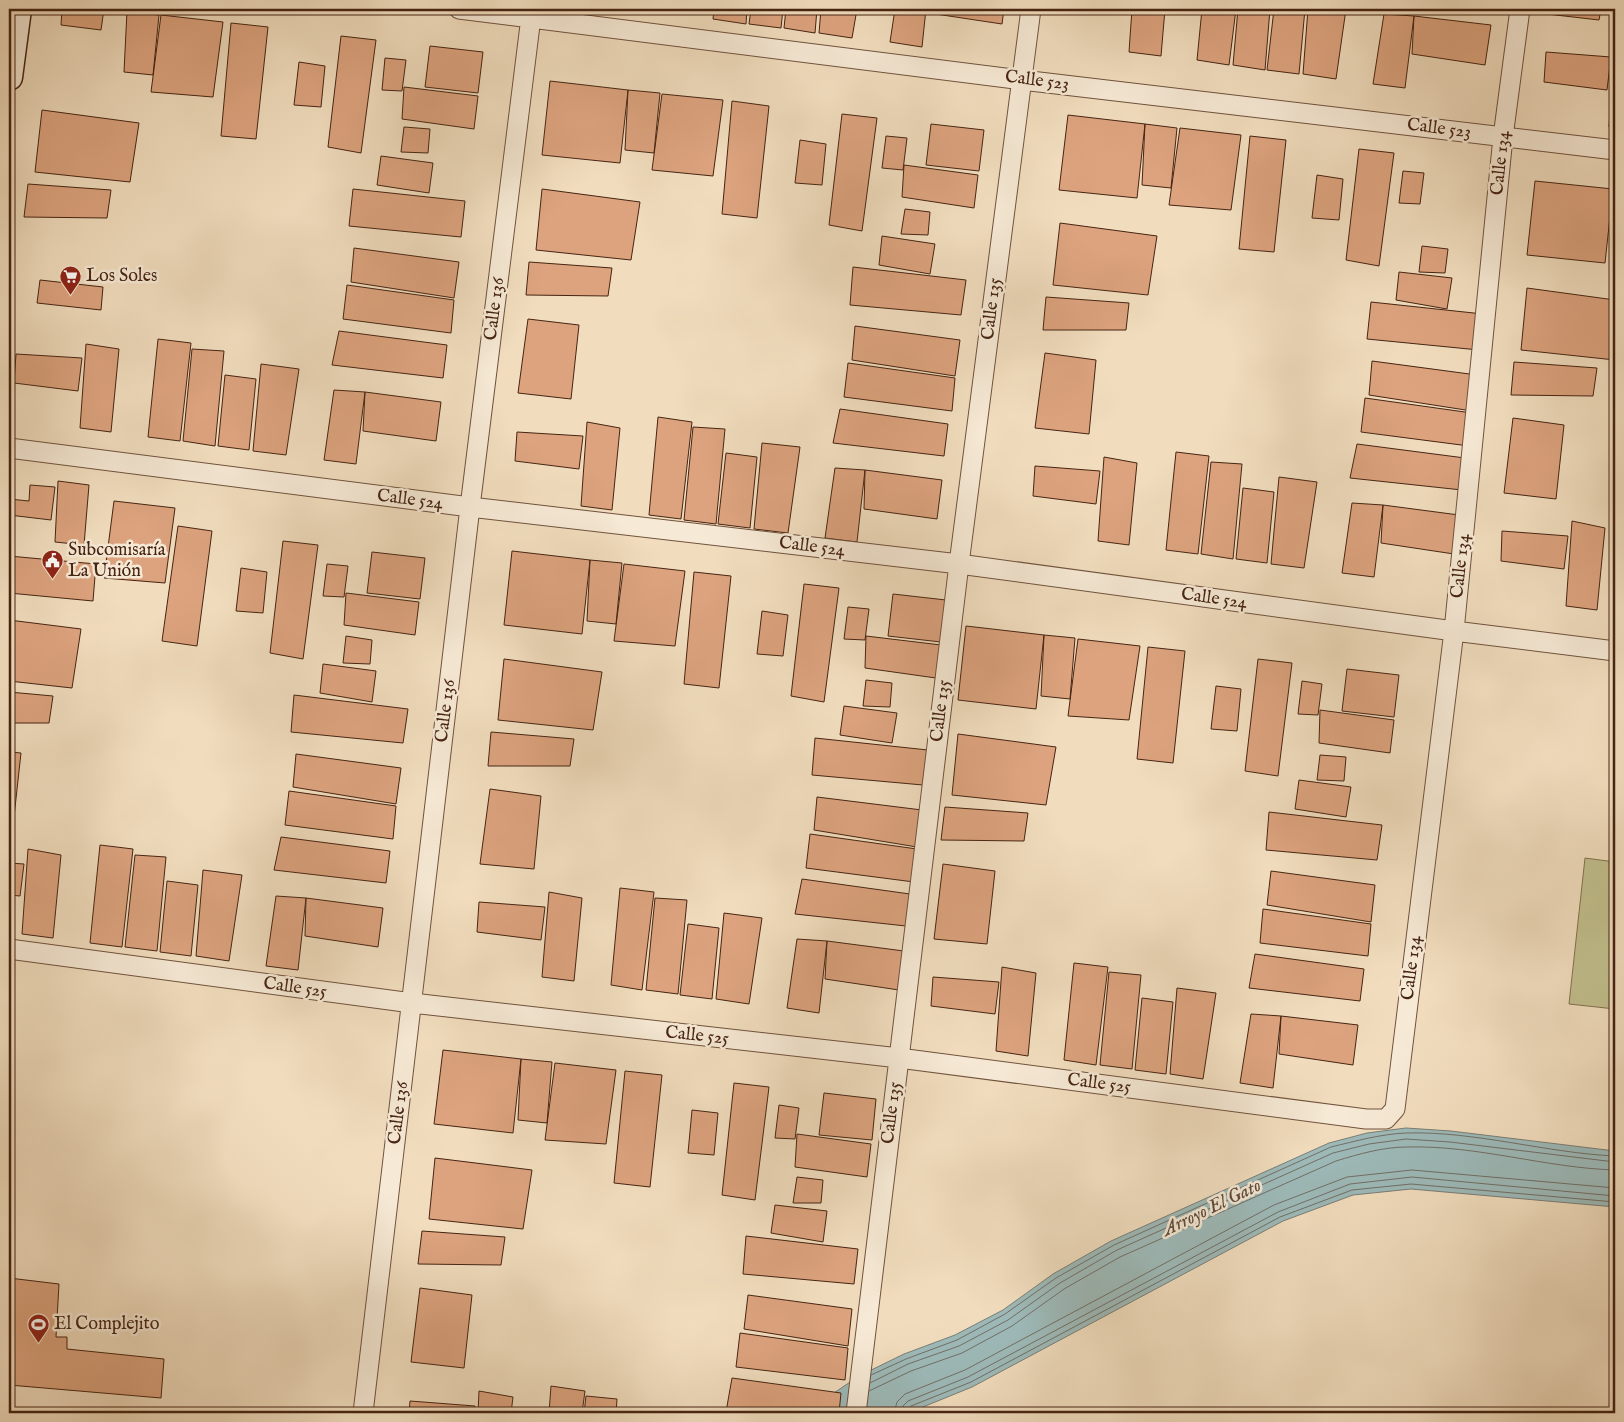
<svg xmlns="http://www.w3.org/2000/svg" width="1624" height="1422" viewBox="0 0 1624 1422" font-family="'IM FELL English',serif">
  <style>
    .green { fill: #c1bf8d; stroke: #847250 }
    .water { fill: #9dbab9; stroke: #7a7e76 }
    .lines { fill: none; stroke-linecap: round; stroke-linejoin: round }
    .shore { stroke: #726f66; stroke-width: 1 }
    .building { fill: #dca37e; stroke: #462412 }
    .street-casing { stroke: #71523d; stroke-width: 21 }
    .secondary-casing { stroke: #462412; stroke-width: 29 }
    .street { stroke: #f6e9d5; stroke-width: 19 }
    .secondary { stroke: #f6e9d5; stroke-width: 26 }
    .labels { text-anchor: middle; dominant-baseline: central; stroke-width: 5; stroke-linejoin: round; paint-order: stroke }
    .street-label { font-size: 18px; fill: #462412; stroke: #f6e9d5 }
    .poi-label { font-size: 18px; fill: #462412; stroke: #f6e9d5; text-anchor: start }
    .water-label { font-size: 19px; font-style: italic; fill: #5c4a3c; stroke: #f6e9d5 }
  </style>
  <rect width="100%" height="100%" fill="#f1ddbe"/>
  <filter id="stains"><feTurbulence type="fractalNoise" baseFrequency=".004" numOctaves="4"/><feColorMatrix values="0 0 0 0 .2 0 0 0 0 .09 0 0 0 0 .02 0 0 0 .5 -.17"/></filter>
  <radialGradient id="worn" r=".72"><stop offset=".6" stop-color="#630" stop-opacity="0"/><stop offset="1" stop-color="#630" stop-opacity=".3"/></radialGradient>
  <path class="green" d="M 1585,858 L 1615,862 L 1615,1009 L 1569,1004 Z"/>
  <path class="water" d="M 1406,1128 L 1451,1131 L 1615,1151 L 1615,1207 L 1411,1189 L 1353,1195 L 1283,1221 L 972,1387 L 908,1413 L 811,1413 L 825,1399 L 859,1376 L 904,1354 L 955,1335 L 1003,1310 L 1053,1274 L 1111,1241 L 1329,1143 L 1367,1133 Z
    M 127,1408 L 191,1413 L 9,1413 Z"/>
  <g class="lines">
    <path class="shore" d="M 871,1375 L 906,1359 L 957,1340 L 1005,1314 L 1056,1278 L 1114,1245 L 1331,1147 C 1356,1141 1381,1134 1406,1133 C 1476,1131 1546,1153 1615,1156
      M 870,1383 L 908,1364 L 959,1346 L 1008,1320 L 1060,1283 L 1117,1250 L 1333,1153 L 1369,1144 L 1406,1139 L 1450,1142 L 1615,1162
      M 869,1391 L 911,1371 L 962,1353 L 1012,1326 L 1064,1289 L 1120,1257 L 1336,1161 C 1359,1154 1383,1147 1407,1147 C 1477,1145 1546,1168 1615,1170
      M 894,1413 L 897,1402 L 905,1394 L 965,1370 L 1274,1205 L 1347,1177 L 1412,1170 L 1615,1188
      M 902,1413 L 903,1406 L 908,1401 L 968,1377 L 1278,1212 L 1350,1184 L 1412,1177 L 1615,1196
      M 908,1413 L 911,1406 L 971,1382 L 1280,1217 L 1352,1190 L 1411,1184 L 1615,1202"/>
  </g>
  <path class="building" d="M 62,9 L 104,9 L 101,30 L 61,25 Z
    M 646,9 L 677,9 L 677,14 Z
    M 714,9 L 747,9 L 746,24 L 713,19 Z
    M 751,9 L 783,9 L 781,28 L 749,24 Z
    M 786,9 L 817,9 L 815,33 L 784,28 Z
    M 821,9 L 857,9 L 852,38 L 819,33 Z
    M 895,9 L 926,9 L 922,47 L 890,42 Z
    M 929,9 L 1004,9 L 1002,24 L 929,13 Z
    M 1081,9 L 1128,9 L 1127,14 Z
    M 1132,9 L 1165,9 L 1161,56 L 1129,52 Z
    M 1202,9 L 1236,9 L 1229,65 L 1197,60 Z
    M 1238,9 L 1270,9 L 1265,70 L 1233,65 Z
    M 1274,9 L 1305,9 L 1299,74 L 1267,70 Z
    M 1308,9 L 1346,9 L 1336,79 L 1303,74 Z
    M 1547,9 L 1601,9 L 1599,20 L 1547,14 Z
    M 127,11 L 159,15 L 153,75 L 124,72 Z
    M 1384,14 L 1414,16 L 1405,88 L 1373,84 Z
    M 161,15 L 223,22 L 213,97 L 151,92 Z
    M 1414,16 L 1491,25 L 1485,65 L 1412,54 Z
    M 231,23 L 268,27 L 256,139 L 221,136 Z
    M 341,36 L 376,40 L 361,153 L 328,147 Z
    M 1615,43 L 1615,128 L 1609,127 Z
    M 430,46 L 483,52 L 478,93 L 425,87 Z
    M 1546,52 L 1611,57 L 1607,90 L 1544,82 Z
    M 385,58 L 406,60 L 402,91 L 382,90 Z
    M 299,62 L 325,66 L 321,107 L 294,105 Z
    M 550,81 L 628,90 L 620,163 L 542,155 Z
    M 404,87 L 478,96 L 474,129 L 402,119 Z
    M 628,90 L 660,93 L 654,153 L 625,150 Z
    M 662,94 L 723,100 L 713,176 L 652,170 Z
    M 732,101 L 769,106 L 757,218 L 722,214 Z
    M 42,110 L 139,123 L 130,182 L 35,172 Z
    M 842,114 L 877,118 L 862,231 L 829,225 Z
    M 1068,115 L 1145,124 L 1137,198 L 1059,190 Z
    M 931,124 L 984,130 L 979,171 L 926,165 Z
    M 1145,124 L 1177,128 L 1171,188 L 1142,185 Z
    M 404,127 L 430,129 L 428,153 L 401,152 Z
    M 1180,128 L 1241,135 L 1231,210 L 1169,205 Z
    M 886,136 L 907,138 L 903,170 L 882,168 Z
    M 1250,136 L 1286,140 L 1274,252 L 1239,249 Z
    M 800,140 L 826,144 L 822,185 L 795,183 Z
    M 1359,149 L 1394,153 L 1379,266 L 1346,260 Z
    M 381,156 L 433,163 L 429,193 L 377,185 Z
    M 904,165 L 978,175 L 974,208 L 902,197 Z
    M 1403,171 L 1424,173 L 1420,204 L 1399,203 Z
    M 1317,175 L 1343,179 L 1339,220 L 1312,218 Z
    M 1535,181 L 1613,189 L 1605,263 L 1527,255 Z
    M 28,184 L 111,190 L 107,218 L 24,217 Z
    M 353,189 L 465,201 L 461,237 L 349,226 Z
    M 542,189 L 640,202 L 631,260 L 536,250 Z
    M 1613,189 L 1615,190 L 1615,251 L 1610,250 Z
    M 905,209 L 930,212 L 928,235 L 901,234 Z
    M 1060,223 L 1157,236 L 1148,295 L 1053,285 Z
    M 882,236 L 935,244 L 930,274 L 879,265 Z
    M 1422,246 L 1448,249 L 1445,273 L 1419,272 Z
    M 354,248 L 459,262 L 454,298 L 351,282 Z
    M 529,262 L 612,268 L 608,296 L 526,295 Z
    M 853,267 L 966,280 L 961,315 L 850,305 Z
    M 1399,272 L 1452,278 L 1447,309 L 1396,300 Z
    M 40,280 L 103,287 L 101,310 L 37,303 Z
    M 347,285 L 454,300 L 451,333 L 343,319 Z
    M 1527,288 L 1615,300 L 1615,360 L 1521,350 Z
    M 1046,297 L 1129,303 L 1126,330 L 1043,330 Z
    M 1371,302 L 1483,314 L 1479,350 L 1367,339 Z
    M 528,319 L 579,325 L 571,399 L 518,393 Z
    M 855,326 L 960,340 L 955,376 L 852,360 Z
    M 339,331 L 447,345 L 443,378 L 332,365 Z
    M 158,339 L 191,343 L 180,441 L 148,437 Z
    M 86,344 L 119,349 L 111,432 L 80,428 Z
    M 192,349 L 224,351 L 215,446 L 183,441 Z
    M 1045,353 L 1096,360 L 1089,434 L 1035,428 Z
    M 16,354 L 82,358 L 78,391 L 14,383 Z
    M 1372,361 L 1477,375 L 1472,411 L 1369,395 Z
    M 1514,362 L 1597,368 L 1593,396 L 1511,395 Z
    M 848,363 L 955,378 L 952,411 L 844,397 Z
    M 261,364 L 299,369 L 286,455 L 253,451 Z
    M 225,375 L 256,379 L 249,450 L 218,446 Z
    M 334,390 L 365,392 L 356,464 L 324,460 Z
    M 365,392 L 441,402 L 436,441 L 363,431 Z
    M 1365,398 L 1472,413 L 1469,446 L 1361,432 Z
    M 840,409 L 948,424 L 944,456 L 833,443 Z
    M 658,417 L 692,422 L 681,519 L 649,515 Z
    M 1513,418 L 1564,425 L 1556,499 L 1504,493 Z
    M 587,422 L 620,428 L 612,510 L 581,506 Z
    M 693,427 L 725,429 L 716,524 L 684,520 Z
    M 517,432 L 583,436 L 579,469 L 515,461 Z
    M 762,443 L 800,447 L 788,533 L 754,529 Z
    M 1357,444 L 1465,458 L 1462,490 L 1350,478 Z
    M 1176,452 L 1209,456 L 1198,554 L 1166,550 Z
    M 726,453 L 757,457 L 750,528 L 718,524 Z
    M 1104,457 L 1137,463 L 1129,545 L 1098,541 Z
    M 1211,462 L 1242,464 L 1233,559 L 1201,554 Z
    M 1035,466 L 1100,471 L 1096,504 L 1033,496 Z
    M 835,468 L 865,470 L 857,542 L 825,538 Z
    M 865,470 L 942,480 L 937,519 L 864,509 Z
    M 1279,477 L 1317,482 L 1304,568 L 1271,564 Z
    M 58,481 L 89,485 L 84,545 L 55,542 Z
    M 30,485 L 55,487 L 51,520 L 9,515 L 9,499 L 29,501 Z
    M 1243,488 L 1274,492 L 1267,563 L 1236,559 Z
    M 114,501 L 175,508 L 165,583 L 104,578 Z
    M 1352,503 L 1383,505 L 1374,577 L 1342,573 Z
    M 1383,505 L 1459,515 L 1454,554 L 1381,543 Z
    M 1572,521 L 1605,528 L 1597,610 L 1566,606 Z
    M 178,526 L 212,531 L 197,646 L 162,641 Z
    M 1502,531 L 1568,536 L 1564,569 L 1501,561 Z
    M 283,541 L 318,545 L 303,659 L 270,653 Z
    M 512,551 L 590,560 L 582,634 L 504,625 Z
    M 372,552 L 425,558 L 420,599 L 367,593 Z
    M 9,556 L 96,564 L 93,601 L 9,593 Z
    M 590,560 L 622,563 L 616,624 L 587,621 Z
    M 327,564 L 348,566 L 344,597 L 323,596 Z
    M 624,564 L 685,571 L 675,646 L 614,641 Z
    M 241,568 L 267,572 L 263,613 L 236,611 Z
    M 694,572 L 731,576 L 719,688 L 684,684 Z
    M 804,584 L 839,588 L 824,702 L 791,696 Z
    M 346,593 L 419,602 L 415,635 L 344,625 Z
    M 893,594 L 946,600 L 941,642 L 888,636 Z
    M 848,607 L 869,609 L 865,640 L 844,639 Z
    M 762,611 L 788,615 L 783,656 L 757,654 Z
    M 9,620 L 81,629 L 72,688 L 9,681 Z
    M 966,626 L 1044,635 L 1036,709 L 958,700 Z
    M 1044,635 L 1075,638 L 1070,699 L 1041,696 Z
    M 346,636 L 372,640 L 370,664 L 343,663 Z
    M 866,636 L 941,645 L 936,678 L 865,668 Z
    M 1078,639 L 1140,646 L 1129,720 L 1068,716 Z
    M 1148,647 L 1185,651 L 1173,763 L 1137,759 Z
    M 504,659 L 602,672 L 593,730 L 498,720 Z
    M 1258,659 L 1292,663 L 1278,776 L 1245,771 Z
    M 323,664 L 376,671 L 372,702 L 320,693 Z
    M 1347,669 L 1399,675 L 1394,717 L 1342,711 Z
    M 866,680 L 892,683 L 890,707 L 863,706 Z
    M 1302,681 L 1322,684 L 1318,715 L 1298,714 Z
    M 1216,686 L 1241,689 L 1237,731 L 1211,729 Z
    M 9,692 L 53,696 L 49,723 L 9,723 Z
    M 294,695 L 408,709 L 403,743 L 291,732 Z
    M 844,706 L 897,713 L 892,743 L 840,735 Z
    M 1320,710 L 1394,720 L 1390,753 L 1319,743 Z
    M 491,732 L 574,739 L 570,766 L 488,766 Z
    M 958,734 L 1056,747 L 1046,805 L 952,795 Z
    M 815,738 L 928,750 L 923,785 L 812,775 Z
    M 9,752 L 21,753 L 13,826 L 9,826 Z
    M 296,754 L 401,768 L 396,804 L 293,787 Z
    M 1320,755 L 1346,757 L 1344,781 L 1317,780 Z
    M 1299,780 L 1351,787 L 1346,817 L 1295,809 Z
    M 490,789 L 541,796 L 534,869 L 480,864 Z
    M 289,791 L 396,806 L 393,839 L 285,825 Z
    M 817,797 L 922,810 L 917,847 L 814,830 Z
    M 945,807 L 1028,813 L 1024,841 L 941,840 Z
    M 1269,812 L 1382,825 L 1377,860 L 1266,850 Z
    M 810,834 L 917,849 L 914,882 L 806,868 Z
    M 281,837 L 390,851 L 386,883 L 274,870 Z
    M 100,845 L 133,849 L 122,947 L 90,943 Z
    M 28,849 L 61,855 L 53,938 L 22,934 Z
    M 135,855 L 166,857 L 157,951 L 125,947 Z
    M 9,863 L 24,864 L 20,896 L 9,895 Z
    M 943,864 L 995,871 L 987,944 L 934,939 Z
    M 203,870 L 242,875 L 229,961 L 196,956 Z
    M 1271,871 L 1375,885 L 1371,922 L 1267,905 Z
    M 802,879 L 910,894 L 906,926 L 795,914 Z
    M 167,881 L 198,885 L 191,956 L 160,952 Z
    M 620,888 L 654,892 L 642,990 L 611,985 Z
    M 549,892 L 582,898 L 574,981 L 542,977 Z
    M 276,896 L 306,898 L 298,970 L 266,966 Z
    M 306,898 L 383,908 L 378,947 L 305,936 Z
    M 655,898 L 687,900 L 678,994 L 646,990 Z
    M 479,902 L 545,907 L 541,940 L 477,932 Z
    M 1263,909 L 1371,924 L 1368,956 L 1260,943 Z
    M 724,913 L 762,918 L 749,1004 L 716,999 Z
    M 688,924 L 719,928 L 712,999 L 680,995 Z
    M 797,939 L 827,941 L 819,1013 L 787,1008 Z
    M 827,941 L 904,951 L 899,990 L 825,979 Z
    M 1255,954 L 1364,969 L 1360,1001 L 1249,988 Z
    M 1074,963 L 1108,967 L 1096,1065 L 1064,1060 Z
    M 1002,967 L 1036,973 L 1028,1056 L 996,1051 Z
    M 1109,972 L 1141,975 L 1132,1069 L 1100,1065 Z
    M 933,977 L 999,982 L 995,1014 L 931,1006 Z
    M 1177,988 L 1216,993 L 1203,1079 L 1170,1074 Z
    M 1142,998 L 1173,1002 L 1166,1074 L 1135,1070 Z
    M 1251,1014 L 1281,1016 L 1273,1088 L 1240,1083 Z
    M 1281,1016 L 1358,1025 L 1353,1065 L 1279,1054 Z
    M 443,1050 L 521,1059 L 513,1133 L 434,1124 Z
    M 521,1059 L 552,1062 L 547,1123 L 518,1120 Z
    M 555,1063 L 616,1070 L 606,1144 L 545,1140 Z
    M 625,1071 L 662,1075 L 650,1187 L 614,1183 Z
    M 734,1083 L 769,1087 L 755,1200 L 722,1195 Z
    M 824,1093 L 876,1099 L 872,1140 L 819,1135 Z
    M 779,1105 L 799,1108 L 795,1139 L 775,1138 Z
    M 692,1110 L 718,1113 L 714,1155 L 688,1153 Z
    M 797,1134 L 871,1144 L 867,1177 L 795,1167 Z
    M 435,1158 L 532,1170 L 523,1229 L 429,1219 Z
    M 797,1177 L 823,1180 L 821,1203 L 793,1203 Z
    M 775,1205 L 827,1211 L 823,1242 L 771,1233 Z
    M 422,1231 L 505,1237 L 501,1265 L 418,1264 Z
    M 746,1236 L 858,1249 L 854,1284 L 743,1274 Z
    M 9,1278 L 59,1284 L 56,1337 L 67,1337 L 67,1349 L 164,1359 L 161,1398 L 9,1385 Z
    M 420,1288 L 472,1295 L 464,1368 L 411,1362 Z
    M 748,1295 L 852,1309 L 848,1346 L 744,1329 Z
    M 740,1333 L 848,1348 L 845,1380 L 736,1367 Z
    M 732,1378 L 841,1393 L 839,1413 L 726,1412 Z
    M 551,1386 L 585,1391 L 582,1413 L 549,1413 Z
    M 479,1391 L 513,1397 L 511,1413 L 478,1413 Z
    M 586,1396 L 617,1399 L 616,1413 L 584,1413 Z
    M 410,1401 L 475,1406 L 475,1413 L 409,1413 Z"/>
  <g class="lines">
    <defs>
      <path id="street" d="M 459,9 L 1022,80 L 1615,150
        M 9,448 L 470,507 L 959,564 L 1454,631 L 1615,651
        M 9,949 L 412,1003 L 899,1058 L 1366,1119 L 1386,1119 L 1395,1109 L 1454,631 L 1503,137 L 1520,9
        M 363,1413 L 470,507 L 532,9
        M 856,1413 L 959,564 L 1031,9"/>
      <path id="secondary" d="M 9,77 L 18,9"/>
    </defs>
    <use href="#street" class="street-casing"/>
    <use href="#secondary" class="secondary-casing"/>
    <use href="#street" class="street"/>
    <use href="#secondary" class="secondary"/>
  </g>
  <defs>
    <symbol id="supermarket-pin" viewBox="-11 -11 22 30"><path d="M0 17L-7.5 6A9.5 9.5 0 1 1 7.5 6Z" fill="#8f2418" stroke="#f6e9d5"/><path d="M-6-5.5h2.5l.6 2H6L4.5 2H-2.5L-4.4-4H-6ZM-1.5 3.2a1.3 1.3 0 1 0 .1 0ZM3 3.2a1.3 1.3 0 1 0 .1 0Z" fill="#fff"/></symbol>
    <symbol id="civic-pin" viewBox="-11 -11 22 30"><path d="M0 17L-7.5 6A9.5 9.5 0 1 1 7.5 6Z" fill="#8f2418" stroke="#f6e9d5"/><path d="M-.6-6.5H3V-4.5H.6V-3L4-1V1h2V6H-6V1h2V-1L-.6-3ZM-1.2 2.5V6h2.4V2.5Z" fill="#fff"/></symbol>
    <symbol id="stadium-pin" viewBox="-11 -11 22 30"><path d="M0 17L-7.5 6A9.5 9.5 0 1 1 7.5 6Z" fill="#8f2418" stroke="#f6e9d5"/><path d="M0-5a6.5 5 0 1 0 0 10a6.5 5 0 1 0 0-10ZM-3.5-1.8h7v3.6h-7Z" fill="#fff"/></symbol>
  </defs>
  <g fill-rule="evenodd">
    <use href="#supermarket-pin" x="58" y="264" width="25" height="34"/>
    <use href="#civic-pin" x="40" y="548" width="25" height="34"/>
    <use href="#stadium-pin" x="26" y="1312" width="25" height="34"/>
  </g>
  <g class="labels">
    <g class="street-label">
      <text transform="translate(1037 81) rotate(7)">Calle 523</text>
      <text transform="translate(1439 129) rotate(7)">Calle 523</text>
      <text transform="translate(1501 163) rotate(-84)">Calle 134</text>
      <text transform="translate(495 309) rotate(-83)">Calle 136</text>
      <text transform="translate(992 309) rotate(-83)">Calle 135</text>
      <text transform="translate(410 500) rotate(7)">Calle 524</text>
      <text transform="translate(812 547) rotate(7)">Calle 524</text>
      <text transform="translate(1461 566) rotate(-84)">Calle 134</text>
      <text transform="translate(1214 599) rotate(8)">Calle 524</text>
      <text transform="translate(446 711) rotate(-83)">Calle 136</text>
      <text transform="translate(941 711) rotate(-83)">Calle 135</text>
      <text transform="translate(1412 968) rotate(-83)">Calle 134</text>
      <text transform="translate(295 988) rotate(8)">Calle 525</text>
      <text transform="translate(697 1036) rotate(6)">Calle 525</text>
      <text transform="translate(1099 1084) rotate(7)">Calle 525</text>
      <text transform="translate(399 1113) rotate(-83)">Calle 136</text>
      <text transform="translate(892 1113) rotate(-83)">Calle 135</text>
    </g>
    <g class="poi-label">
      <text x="86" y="276">Los Soles</text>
      <text x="68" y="550">Subcomisaría<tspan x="68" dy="21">La Unión</tspan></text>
      <text x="54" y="1324">El Complejito</text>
    </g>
    <g class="water-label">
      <text transform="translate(1212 1208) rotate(-26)">Arroyo El Gato</text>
    </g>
  </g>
  <rect width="1624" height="1422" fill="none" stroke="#f1ddbe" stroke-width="30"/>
  <rect x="10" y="10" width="1604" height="1402" fill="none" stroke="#462412" stroke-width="2.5"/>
  <rect x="15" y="15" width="1594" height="1392" fill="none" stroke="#462412"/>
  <rect width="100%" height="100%" filter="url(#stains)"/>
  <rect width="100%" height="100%" fill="url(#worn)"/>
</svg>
